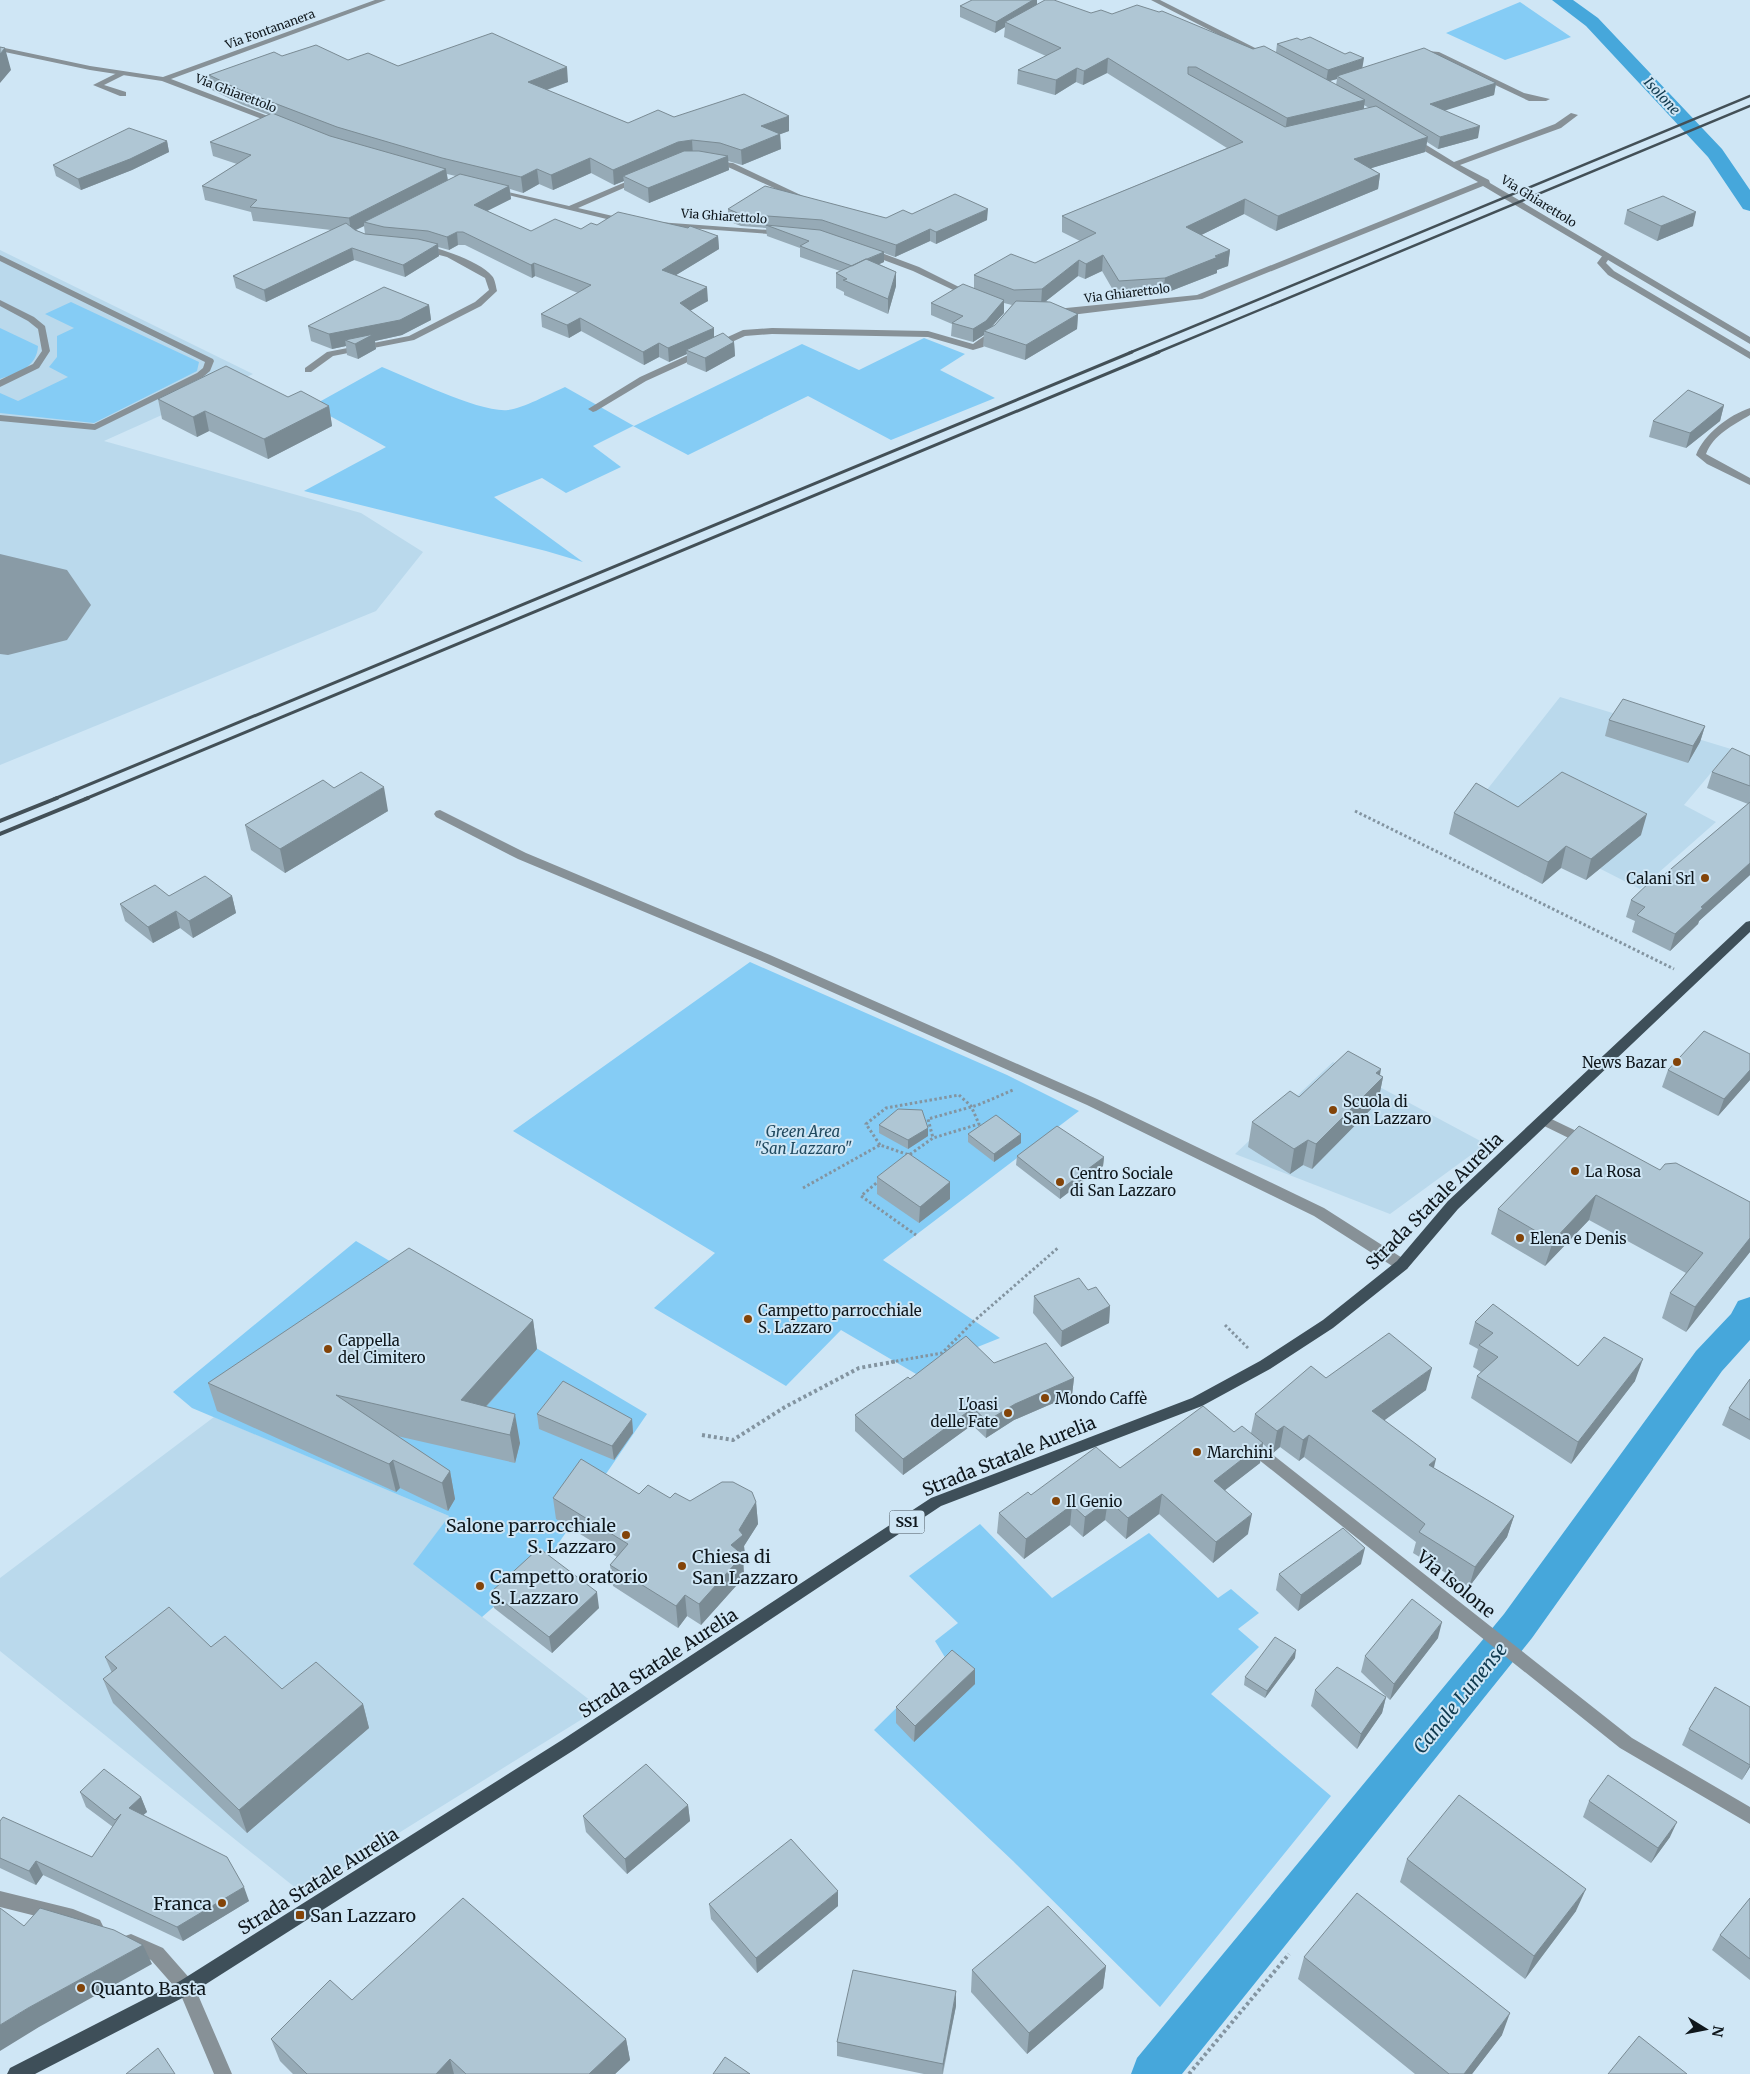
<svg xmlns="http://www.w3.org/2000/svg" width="1750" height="2074" viewBox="0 0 1750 2074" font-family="Merriweather,serif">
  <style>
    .built { fill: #bad9ec }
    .green { fill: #85ccf5 }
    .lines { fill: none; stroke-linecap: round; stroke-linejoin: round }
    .canal { fill: #46a7db; fill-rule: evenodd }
    .runway { fill: #899ba6; fill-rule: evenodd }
    .path-far1 { stroke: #8394a0; stroke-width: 3; stroke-dasharray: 2.5 2.5; stroke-linecap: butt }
    .path { stroke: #8394a0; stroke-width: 4; stroke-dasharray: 3 3; stroke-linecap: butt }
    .service { fill: #879197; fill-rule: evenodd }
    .minor { fill: #879197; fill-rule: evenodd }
    .primary { fill: #3e4f59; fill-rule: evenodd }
    .rail-far2 { stroke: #435057; stroke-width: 2.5 }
    .rail-far1 { stroke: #435057; stroke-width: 3 }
    .rail { stroke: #435057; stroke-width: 4 }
    .wall { fill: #96aab6; fill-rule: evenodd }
    .shaded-wall { fill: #7a8b94 }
    .building { fill: #afc6d4; stroke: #7a8b94 }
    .poi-dot { fill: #834409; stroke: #cfe6f5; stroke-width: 2 }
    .labels { text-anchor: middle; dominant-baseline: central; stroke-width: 4; stroke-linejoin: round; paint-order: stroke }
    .far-street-label { font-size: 12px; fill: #0f171c; stroke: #cfe6f5 }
    .far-water-label { font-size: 14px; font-style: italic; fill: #103a4f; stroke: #cfe6f5 }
    .shield { fill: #cfe6f5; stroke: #49555d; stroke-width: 1 }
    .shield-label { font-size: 14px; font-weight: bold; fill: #0f171c }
    .poi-label { font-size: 15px; fill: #0f171c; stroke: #cfe6f5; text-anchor: start }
    .park-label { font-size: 15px; font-style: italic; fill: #1f485e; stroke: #cfe6f5 }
    .near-street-label { font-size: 18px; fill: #0f171c; stroke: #cfe6f5 }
    .near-poi-label { font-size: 18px; fill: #0f171c; stroke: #cfe6f5; text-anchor: start }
    .near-water-label { font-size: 19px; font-style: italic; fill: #103a4f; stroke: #cfe6f5 }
  </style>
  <rect width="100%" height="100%" fill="#cfe6f5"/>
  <path class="built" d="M 0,250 L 253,374 L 104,441 L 361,513 L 423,552 L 376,611 L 0,765 Z
    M 1560,697 L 1731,749 L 1684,805 L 1716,822 L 1640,889 L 1475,805 Z
    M 1333,1062 L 1486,1144 L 1390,1214 L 1235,1154 Z
    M 214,1417 L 449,1516 L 414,1564 L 600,1708 L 302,1893 L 0,1651 L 0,1578 Z"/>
  <path class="green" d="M 1520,2 L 1571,37 L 1505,60 L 1446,33 Z
    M 71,302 L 199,362 L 197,371 L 94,423 L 0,413 L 0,393 L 18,401 L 68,377 L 49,367 L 57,357 L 57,336 L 74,328 L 45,314 Z
    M 0,328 L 38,346 C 37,367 18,373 0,379 Z
    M 924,338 L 965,354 L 940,370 L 995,398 L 891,440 L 808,396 L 688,455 L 633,426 L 593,446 L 621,467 L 566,493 L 542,478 L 494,497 L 583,562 L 546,551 L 304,491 L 386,447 L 312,406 L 382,367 C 410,378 480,413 508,410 C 524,408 549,394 565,387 L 634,426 L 802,344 L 859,370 Z
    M 750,962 L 1007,1075 L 1079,1111 L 883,1260 L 1000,1338 L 965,1352 L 928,1381 L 841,1330 L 786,1386 L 654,1308 L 715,1253 L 513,1131 Z
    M 356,1241 L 647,1414 L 547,1560 L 482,1617 L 413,1564 L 449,1516 L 192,1408 L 173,1392 Z
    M 980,1524 L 1052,1598 L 1149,1533 L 1218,1598 L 1231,1589 L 1259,1613 L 1238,1629 L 1259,1647 L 1211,1694 L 1331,1796 L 1160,2007 L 1013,1861 L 874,1730 L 946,1659 L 935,1641 L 958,1623 L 909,1576 Z"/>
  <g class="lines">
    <path class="canal" d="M 1552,0 L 1573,0 L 1598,18 L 1722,149 L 1750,190 L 1750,211 L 1743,209 L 1708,157 L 1586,26 Z
      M 1750,1297 L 1750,1340 L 1722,1371 L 1532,1638 L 1182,2074 L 1131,2074 L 1137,2058 L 1504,1614 L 1696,1351 L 1731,1314 L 1738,1301 Z"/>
    <path class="runway" d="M 0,554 L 67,570 L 91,605 L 67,640 L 8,655 L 0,654 Z"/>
    <path class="path-far1" d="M 1355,811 L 1674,969
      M 880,1145 L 866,1124 L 886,1108 L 959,1095 L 971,1106 L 979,1124 L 933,1138
      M 880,1180 L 861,1196 L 916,1235
      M 803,1188 L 880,1145 L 909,1155 L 933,1138 L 928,1119 L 978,1105 L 1013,1090
      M 1225,1325 L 1249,1349
      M 891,1362 L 942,1353 L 974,1321 L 1059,1247"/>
    <path class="path" d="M 702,1435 L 733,1440 L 785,1407 L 859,1368 L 898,1361
      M 1189,2074 L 1289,1954"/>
    <path class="service" d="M 121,71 L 128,73 L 104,85 L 126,92 L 126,96 L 120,96 L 93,85 Z
      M 0,255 L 213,359 L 214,361 L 210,371 L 203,377 L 95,430 L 0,421 L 0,415 L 94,424 L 197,373 L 203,368 L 205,362 L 0,261 Z
      M 1603,255 L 1610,257 L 1606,263 L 1614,271 L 1750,352 L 1750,359 L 1608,275 L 1597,263 Z
      M 0,300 L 34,317 L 45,326 L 50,351 L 39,368 L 0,387 L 0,380 L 33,364 L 42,351 L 38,329 L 28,321 L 0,306 Z
      M 1750,408 L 1750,415 C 1733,425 1713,435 1706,454 L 1750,478 L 1750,485 L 1707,464 L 1696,455 C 1704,434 1729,415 1750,408 Z"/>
    <path class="minor" d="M 375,0 L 386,0 L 171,79 L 281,121 L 281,125 L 278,125 L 162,81 L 90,70 L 0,51 L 0,47 L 90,66 L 163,77 Z
      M 1151,0 L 1160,0 L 1273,57 L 1266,59 Z
      M 1427,51 L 1439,52 L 1524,93 L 1550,99 L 1546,101 L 1529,101 L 1434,56 L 1419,57 L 1415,55 Z
      M 1571,113 L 1578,115 L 1561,128 L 1460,165 L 1489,180 L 1490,183 L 1750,337 L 1750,344 L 1483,186 L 1202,299 L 1071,315 L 1056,315 L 1052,312 L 1056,309 L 1197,295 L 1478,182 L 1409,142 L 1409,138 L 1415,138 L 1454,162 L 1555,124 Z
      M 711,161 L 733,163 L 807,198 L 800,200 L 728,167 L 711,165 Z
      M 635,178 L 642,180 L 578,208 L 626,219 L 627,221 L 623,223 L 491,191 L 495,189 L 569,206 Z
      M 658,222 L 783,231 L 787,233 L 783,235 L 661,226 L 658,226 Z
      M 423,245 C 440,248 481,262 492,276 C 495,279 496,287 497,291 L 481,306 L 414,340 L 333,356 L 311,372 L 305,372 L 305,368 L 327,352 L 409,336 L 475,302 L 489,290 L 485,278 L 447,257 L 420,250 L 420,246 Z
      M 865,249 L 871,249 L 919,267 L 973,294 L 966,296 L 913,271 L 865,253 Z
      M 997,327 L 1001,330 L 1000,332 L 983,347 L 973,350 L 928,337 L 772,334 L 745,336 L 646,381 L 596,411 L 593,412 L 588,409 L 640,377 L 743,330 L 772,328 L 928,331 L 973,344 Z
      M 440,810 L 526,853 L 770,955 L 1097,1099 L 1324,1208 L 1407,1261 L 1409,1265 L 1407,1269 L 1397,1269 L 1314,1216 L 1087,1105 L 762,961 L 518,859 L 436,817 L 434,814 L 436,811 Z
      M 1543,1115 L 1591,1138 L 1593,1141 L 1591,1144 L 1581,1144 L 1538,1123 L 1537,1120 L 1538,1117 Z
      M 1248,1437 L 1253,1439 L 1632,1738 L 1750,1807 L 1750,1824 L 1620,1748 L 1243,1447 L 1241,1443 L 1243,1439 Z
      M 0,1891 L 73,1909 L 100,1920 L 103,1926 L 100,1932 L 94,1934 L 72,1925 L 0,1907 Z
      M 131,1934 L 163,1948 L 192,1981 L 232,2074 L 214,2074 L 180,1993 L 151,1960 L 125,1948 L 122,1942 L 125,1936 Z"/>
    <path class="primary" d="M 1750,921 L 1750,932 L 1458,1209 L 1407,1269 L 1333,1328 L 1270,1369 L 1202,1406 L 941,1506 L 574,1750 L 192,1993 L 35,2074 L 7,2074 L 10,2068 L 180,1981 L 562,1740 L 931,1498 L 1192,1398 L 1260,1361 L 1323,1320 L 1397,1261 L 1448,1201 L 1746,922 Z"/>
    <path class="rail-far2" d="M 1129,353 L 1750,96
      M 1156,353 L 1750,106"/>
    <path class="rail-far1" d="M 54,799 L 1132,352
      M 85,799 L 1159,352"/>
    <path class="rail" d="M 0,821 L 57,798
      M 0,834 L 88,798"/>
  </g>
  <path class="wall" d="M 1037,0 L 1037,4 L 1091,13 L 1112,14 L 1253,49 L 1276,52 L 1277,44 L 1362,68 L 1496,83 L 1494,95 L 1444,110 L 1478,138 L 1438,149 L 1427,142 L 1425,152 L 1371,168 L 1380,174 L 1378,189 L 1276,231 L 1244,214 L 1201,235 L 1230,250 L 1228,266 L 1217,270 L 1217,273 L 1163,294 L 1117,297 L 1102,271 L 1085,279 L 1078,276 L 1046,301 L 1078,314 L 1077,329 L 1025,360 L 983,346 L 984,335 L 973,342 L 951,336 L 952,324 L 931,315 L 931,303 L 974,288 L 974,275 L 1035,263 L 1080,241 L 1062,232 L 1062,216 L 1227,148 L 1107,73 L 1083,85 L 1076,82 L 1055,95 L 1017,84 L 1018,70 L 1046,56 L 1004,37 L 1005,27 L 995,33 L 960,17 L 960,6 ZM 1337,79 L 1336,85 L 1329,81 ZM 1364,105 L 1369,108 L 1364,109 ZM 1004,303 L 1012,305 L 995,325 L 991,327 L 1004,313 Z
    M 282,56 L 348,60 L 398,66 L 568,82 L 547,90 L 628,123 L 674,117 L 789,116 L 789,131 L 780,134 L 781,149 L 742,165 L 728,161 L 729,170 L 649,203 L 624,190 L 624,181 L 614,185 L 591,173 L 553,190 L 539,184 L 523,193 L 510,189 L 511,199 L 487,211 L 531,231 L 581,229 L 597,225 L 718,236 L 719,249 L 676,275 L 708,301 L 690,310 L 714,337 L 734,342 L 735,356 L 706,372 L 687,364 L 687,354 L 669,362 L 659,357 L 644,365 L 581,331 L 569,338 L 542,327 L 541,314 L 578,293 L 535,276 L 532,278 L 465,245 L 458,245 L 449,250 L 438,247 L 439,256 L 405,277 L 354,260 L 266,302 L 236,288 L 233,276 L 331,230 L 253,221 L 251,212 L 205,200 L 202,186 L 237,164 L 213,156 L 210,142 L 269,115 L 243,105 L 212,90 L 209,75 ZM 447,174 L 456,176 L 448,180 ZM 364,226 L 365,234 L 356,230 Z
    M 167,141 L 169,152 L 132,170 L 81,190 L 56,176 L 53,165 Z
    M 728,209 L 886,218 L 912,214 L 987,220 L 936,244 L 930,241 L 895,257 L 884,253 L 884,262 L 879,264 L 896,272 L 896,286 L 888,314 L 844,295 L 844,292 L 836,288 L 836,273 L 840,271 L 800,257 L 800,248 L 767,236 L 766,228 L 741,226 L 728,221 Z
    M 1627,210 L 1693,226 L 1657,241 L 1624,224 Z
    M 429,305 L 431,320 L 402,335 L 375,341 L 376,349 L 358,359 L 347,355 L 346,346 L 332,349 L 311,341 L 308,326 Z
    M 288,397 L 329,406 L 332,426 L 268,459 L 209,431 L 197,437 L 162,419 L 158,399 Z
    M 1724,405 L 1720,421 L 1686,448 L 1649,437 L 1653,421 Z
    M 1609,720 L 1705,726 L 1700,742 L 1688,763 L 1605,736 Z
    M 1750,756 L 1750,875 L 1699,921 L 1698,924 L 1670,951 L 1632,932 L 1635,921 L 1626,917 L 1631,900 L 1658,880 L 1748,804 L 1707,788 L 1712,772 Z
    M 334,788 L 388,811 L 285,873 L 251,850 L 245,825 Z
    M 1518,807 L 1641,835 L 1586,880 L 1561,868 L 1542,884 L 1449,834 L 1454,813 Z
    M 169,896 L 232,896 L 236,913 L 193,938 L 180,928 L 153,943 L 125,921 L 120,904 Z
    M 1750,1054 L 1750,1080 L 1718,1116 L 1662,1087 L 1668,1070 Z
    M 1380,1075 L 1383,1077 L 1378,1102 L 1312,1169 L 1303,1165 L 1290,1174 L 1248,1147 L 1252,1122 L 1299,1097 Z
    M 879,1125 L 928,1136 L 908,1149 L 879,1133 Z
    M 968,1134 L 1021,1134 L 1021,1143 L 994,1162 L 968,1142 Z
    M 1017,1156 L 1104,1157 L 1103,1166 L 1060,1199 L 1016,1165 Z
    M 1660,1170 L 1750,1202 L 1750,1252 L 1686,1332 L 1662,1318 L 1670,1293 L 1686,1273 L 1589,1220 L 1545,1266 L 1491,1234 L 1498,1209 Z
    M 877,1177 L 950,1182 L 950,1199 L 919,1223 L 877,1194 Z
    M 1034,1296 L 1110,1306 L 1109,1323 L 1061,1347 L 1033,1313 Z
    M 533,1320 L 537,1349 L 486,1407 L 520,1443 L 515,1463 L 397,1436 L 450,1471 L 455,1499 L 448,1511 L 400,1488 L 396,1492 L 217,1411 L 208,1383 Z
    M 1475,1322 L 1578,1366 L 1635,1381 L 1571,1464 L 1471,1398 L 1477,1376 L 1481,1372 L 1473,1367 L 1478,1349 L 1469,1344 Z
    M 994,1363 L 1074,1378 L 1072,1395 L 1014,1420 L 986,1438 L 972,1425 L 903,1475 L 855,1431 L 855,1415 L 910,1379 Z
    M 1326,1378 L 1426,1390 L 1384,1420 L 1434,1468 L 1514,1516 L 1507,1537 L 1469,1587 L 1413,1553 L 1416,1542 L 1304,1457 L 1299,1461 L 1280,1447 L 1273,1453 L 1263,1444 L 1260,1463 L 1225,1490 L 1248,1534 L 1213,1563 L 1159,1514 L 1126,1539 L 1105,1520 L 1083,1537 L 1070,1525 L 1024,1559 L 997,1533 L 999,1513 L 1120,1468 L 1234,1432 L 1251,1433 L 1255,1414 Z
    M 1750,1379 L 1750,1440 L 1722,1425 L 1729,1408 Z
    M 537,1414 L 632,1419 L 633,1433 L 614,1460 L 539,1429 Z
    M 639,1494 L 690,1501 L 756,1502 L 758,1524 L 744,1546 L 745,1556 L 743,1557 L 744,1577 L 701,1625 L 687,1616 L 678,1628 L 613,1586 L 610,1565 L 617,1557 L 556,1519 L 553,1498 Z
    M 1361,1564 L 1298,1611 L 1276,1590 L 1279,1574 Z
    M 491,1592 L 599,1608 L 552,1653 L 494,1608 Z
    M 1438,1638 L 1390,1700 L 1361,1672 L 1365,1656 Z
    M 211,1647 L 282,1689 L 363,1704 L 369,1728 L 247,1833 L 113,1703 L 103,1679 L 112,1673 L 105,1657 Z
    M 1295,1658 L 1265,1698 L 1244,1685 L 1245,1677 Z
    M 975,1669 L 975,1684 L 914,1742 L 896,1723 L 896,1707 Z
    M 1315,1690 L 1386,1697 L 1382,1713 L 1357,1749 L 1311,1706 Z
    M 1750,1707 L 1750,1767 L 1742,1780 L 1682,1745 L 1689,1729 Z
    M 80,1792 L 141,1797 L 147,1812 L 143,1815 L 249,1901 L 183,1941 L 43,1875 L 36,1885 L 0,1868 L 0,1821 L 92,1857 L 113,1827 L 86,1807 Z
    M 1589,1801 L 1670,1837 L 1651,1863 L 1583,1817 Z
    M 688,1805 L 690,1821 L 627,1874 L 586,1832 L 583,1816 Z
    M 1407,1859 L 1576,1911 L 1525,1979 L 1400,1882 Z
    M 1750,1898 L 1750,1980 L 1712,1950 L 1720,1935 Z
    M 709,1904 L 838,1906 L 757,1973 L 711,1919 Z
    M 1304,1957 L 1502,2035 L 1472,2074 L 1415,2074 L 1298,1979 Z
    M 1106,1966 L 1103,1988 L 1027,2054 L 971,1992 L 972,1970 Z
    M 352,2000 L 626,2039 L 630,2060 L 615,2074 L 293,2074 L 280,2061 L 271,2039 Z
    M 956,2006 L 943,2074 L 924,2074 L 837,2056 L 837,2042 Z"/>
  <path class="shaded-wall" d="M 1033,0 L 1037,0 L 1037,9 L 1005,22 L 1005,27 L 995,33 L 996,22 Z
    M 5,48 L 11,70 L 0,83 L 0,54 Z
    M 1108,58 L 1107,73 L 1083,85 L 1084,71 Z
    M 1364,58 L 1362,70 L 1337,76 L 1337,79 L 1326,82 L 1328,70 Z
    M 567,67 L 568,82 L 529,96 L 528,82 Z
    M 1077,68 L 1076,82 L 1055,95 L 1056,80 Z
    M 1496,83 L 1494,95 L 1428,116 L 1430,104 Z
    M 1365,100 L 1363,115 L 1285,133 L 1287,118 Z
    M 789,116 L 789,131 L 762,141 L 761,126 Z
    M 1480,126 L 1478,138 L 1438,149 L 1440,137 Z
    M 780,134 L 781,149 L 742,165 L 741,150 Z
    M 1428,137 L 1425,152 L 1352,174 L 1354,159 Z
    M 692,140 L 693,156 L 623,176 L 624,181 L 614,185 L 613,170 L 678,142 Z
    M 167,141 L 169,152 L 132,170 L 81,190 L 78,179 Z
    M 728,156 L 729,170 L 649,203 L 648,188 Z
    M 590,158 L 591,173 L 553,190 L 551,175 Z
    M 446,169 L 448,183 L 364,222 L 364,226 L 351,232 L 349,218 Z
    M 537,169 L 539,184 L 523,193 L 521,177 Z
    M 1380,174 L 1378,189 L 1276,231 L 1278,216 Z
    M 509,186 L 511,199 L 475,217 L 474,205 Z
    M 1245,199 L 1244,214 L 1185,243 L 1186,227 Z
    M 988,209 L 987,220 L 936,244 L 936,232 Z
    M 1696,212 L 1693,226 L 1657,241 L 1661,226 Z
    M 930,229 L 930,241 L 895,257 L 896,245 Z
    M 457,232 L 458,245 L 449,250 L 447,237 Z
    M 718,236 L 719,249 L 663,283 L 662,270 Z
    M 438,244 L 439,256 L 405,277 L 403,265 Z
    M 352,248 L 354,260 L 266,302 L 264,290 Z
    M 1230,250 L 1228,266 L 1217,270 L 1217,273 L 1163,294 L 1165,278 Z
    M 884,252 L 884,262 L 853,276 L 853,266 Z
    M 1103,255 L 1102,271 L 1085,279 L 1086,264 Z
    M 1079,260 L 1078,276 L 1041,305 L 1042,289 Z
    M 534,263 L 535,276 L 532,278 L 531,265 Z
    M 896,272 L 896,286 L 888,314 L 888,299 Z
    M 707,287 L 708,301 L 681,316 L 680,303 Z
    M 1004,300 L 1004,313 L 987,332 L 984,331 L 984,335 L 973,342 L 973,329 Z
    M 429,305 L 431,320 L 402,335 L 375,341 L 376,349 L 358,359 L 355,344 L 345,340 L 346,346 L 332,349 L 329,334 Z
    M 1078,314 L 1077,329 L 1025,360 L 1026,345 Z
    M 580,318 L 581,331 L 569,338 L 567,325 Z
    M 714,328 L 714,341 L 686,350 L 687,354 L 669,362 L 668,348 Z
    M 734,342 L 735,356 L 706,372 L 705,358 Z
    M 659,343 L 659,357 L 644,365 L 643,352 Z
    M 1724,405 L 1720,421 L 1686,448 L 1690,433 Z
    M 329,406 L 332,426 L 268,459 L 264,439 Z
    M 205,411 L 209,431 L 197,437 L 193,417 Z
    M 1705,726 L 1700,742 L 1688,763 L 1693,746 Z
    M 384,787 L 388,811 L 285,873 L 280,849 Z
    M 1647,814 L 1641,835 L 1586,880 L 1591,859 Z
    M 1566,846 L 1561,868 L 1542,884 L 1548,862 Z
    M 1750,863 L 1750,875 L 1699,921 L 1698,924 L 1670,951 L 1675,934 L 1701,907 Z
    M 232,896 L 236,913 L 193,938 L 189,921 Z
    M 176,911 L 180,928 L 153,943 L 148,927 Z
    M 1381,1069 L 1379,1081 L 1383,1077 L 1378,1102 L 1312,1169 L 1316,1144 L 1376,1073 Z
    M 1750,1070 L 1750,1080 L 1718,1116 L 1724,1099 Z
    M 928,1128 L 928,1136 L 908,1149 L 908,1140 Z
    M 1021,1134 L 1021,1143 L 994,1162 L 994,1154 Z
    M 1308,1140 L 1303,1165 L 1290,1174 L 1294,1149 Z
    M 1104,1157 L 1103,1166 L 1060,1199 L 1060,1190 Z
    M 950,1182 L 950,1199 L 919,1223 L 920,1207 Z
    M 1596,1195 L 1589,1220 L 1545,1266 L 1553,1241 Z
    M 1750,1238 L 1750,1252 L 1686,1332 L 1695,1307 Z
    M 1110,1306 L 1109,1323 L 1061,1347 L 1062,1331 Z
    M 533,1320 L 537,1349 L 469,1425 L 461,1400 Z
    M 1643,1359 L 1635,1381 L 1571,1464 L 1578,1442 Z
    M 1432,1368 L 1426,1390 L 1367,1433 L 1372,1411 Z
    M 1074,1378 L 1072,1395 L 1014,1420 L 986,1438 L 987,1421 L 1015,1404 Z
    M 973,1408 L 972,1425 L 903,1475 L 903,1459 Z
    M 515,1414 L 520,1443 L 515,1463 L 510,1435 Z
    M 632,1419 L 633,1433 L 614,1460 L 612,1446 Z
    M 1284,1426 L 1280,1447 L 1273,1453 L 1277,1431 Z
    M 1309,1435 L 1304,1457 L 1299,1461 L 1303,1440 Z
    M 1263,1443 L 1260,1463 L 1211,1501 L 1214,1481 Z
    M 1436,1459 L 1431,1480 L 1429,1465 Z
    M 393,1460 L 400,1488 L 396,1492 L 389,1464 Z
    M 450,1471 L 455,1499 L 448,1511 L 442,1483 Z
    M 1162,1494 L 1159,1514 L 1126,1539 L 1128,1518 Z
    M 1108,1500 L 1105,1520 L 1083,1537 L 1085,1517 Z
    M 756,1502 L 758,1524 L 744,1546 L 745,1556 L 743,1557 L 744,1577 L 701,1625 L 699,1604 L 739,1530 Z
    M 1072,1505 L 1070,1525 L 1024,1559 L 1026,1539 Z
    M 1252,1514 L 1248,1534 L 1213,1563 L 1216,1542 Z
    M 1514,1516 L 1507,1537 L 1469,1587 L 1475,1567 Z
    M 1365,1548 L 1361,1564 L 1298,1611 L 1301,1595 Z
    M 597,1592 L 599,1608 L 552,1653 L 549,1637 Z
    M 685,1595 L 687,1616 L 678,1628 L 676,1606 Z
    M 1442,1622 L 1438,1638 L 1390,1700 L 1394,1684 Z
    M 1296,1650 L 1295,1658 L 1265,1698 L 1267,1691 Z
    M 975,1669 L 975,1684 L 914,1742 L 915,1726 Z
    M 1386,1697 L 1382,1713 L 1357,1749 L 1361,1734 Z
    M 363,1704 L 369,1728 L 247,1833 L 239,1810 Z
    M 1750,1765 L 1750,1767 L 1742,1780 Z
    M 141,1797 L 147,1812 L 135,1822 L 129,1808 Z
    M 688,1805 L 690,1821 L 627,1874 L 625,1859 Z
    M 1677,1822 L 1670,1837 L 1651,1863 L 1658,1848 Z
    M 36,1861 L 43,1875 L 36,1885 L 29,1871 Z
    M 244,1887 L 249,1901 L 183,1941 L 177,1927 Z
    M 1586,1889 L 1576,1911 L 1525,1979 L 1534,1956 Z
    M 838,1891 L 838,1906 L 757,1973 L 756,1958 Z
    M 143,1945 L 152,1964 L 39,2027 L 0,2051 L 0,2025 L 28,2008 Z
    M 1106,1966 L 1103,1988 L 1027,2054 L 1029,2033 Z
    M 956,1991 L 956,2006 L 942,2074 L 943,2064 Z
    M 1510,2013 L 1502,2035 L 1472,2074 L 1464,2074 Z
    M 626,2039 L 630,2060 L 615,2074 L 589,2074 Z
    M 450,2059 L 454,2074 L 436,2074 Z"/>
  <path class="building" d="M 972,0 L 1033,0 L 996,22 L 960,6 Z
    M 1045,0 L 1054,0 L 1091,13 L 1101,10 L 1112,14 L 1137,5 L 1159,12 L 1162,11 L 1253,49 L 1264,46 L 1365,100 L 1287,118 L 1196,67 L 1188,67 L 1188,74 L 1285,127 L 1376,106 L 1428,137 L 1354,159 L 1380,174 L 1278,216 L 1245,199 L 1186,227 L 1230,250 L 1215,256 L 1218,257 L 1165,278 L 1119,281 L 1103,255 L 1086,264 L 1079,260 L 1042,289 L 1014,290 L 974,275 L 1011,254 L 1035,263 L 1096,233 L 1062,216 L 1243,142 L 1108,58 L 1084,71 L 1077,68 L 1056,80 L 1018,70 L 1061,48 L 1005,22 Z
    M 492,33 L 567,67 L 528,82 L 628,123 L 658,110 L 674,117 L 744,94 L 789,116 L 761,126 L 780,134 L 741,150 L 720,143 L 692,140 L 678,142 L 613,170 L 590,158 L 551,175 L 537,169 L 521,177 L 442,158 L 337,127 L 240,90 L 209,75 L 274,52 L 282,56 L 316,45 L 348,60 L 368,53 L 398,66 Z
    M 1310,37 L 1345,54 L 1350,52 L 1364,58 L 1328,70 L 1277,44 L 1297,38 L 1301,40 Z
    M 0,47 L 5,48 L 0,54 Z
    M 1424,48 L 1496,83 L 1430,104 L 1480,126 L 1440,137 L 1337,76 Z
    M 272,113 L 330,136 L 446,169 L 349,218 L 250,207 L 257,200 L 202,186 L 251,155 L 210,142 Z
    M 129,128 L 167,141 L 130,159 L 78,179 L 53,165 Z
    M 684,151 L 699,151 L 728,156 L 648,188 L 623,176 Z
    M 460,174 L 509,186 L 474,205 L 531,231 L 555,219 L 581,229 L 591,223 L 597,225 L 618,212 L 688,228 L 690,226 L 718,236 L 662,270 L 707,287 L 680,303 L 714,328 L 668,348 L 659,343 L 643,352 L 580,318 L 567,325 L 541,314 L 591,285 L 534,263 L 531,265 L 463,232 L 457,232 L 447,237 L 428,231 L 384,227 L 364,222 Z
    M 765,186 L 886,218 L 903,210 L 912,214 L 955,194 L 988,209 L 936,232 L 930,229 L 896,245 L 822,220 L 740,214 L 728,209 Z
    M 1663,196 L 1696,212 L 1661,226 L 1627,210 Z
    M 346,223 L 355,230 L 365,234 L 418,239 L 438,244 L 403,265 L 352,248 L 264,290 L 233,276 Z
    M 766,225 L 820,230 L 884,252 L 867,259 L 866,259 L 852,266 L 800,246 L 809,241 Z
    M 866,259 L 896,272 L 888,299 L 843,280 L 847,279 L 836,273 Z
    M 963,284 L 1004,300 L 986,321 L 973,329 L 952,323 L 963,316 L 931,303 Z
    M 384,287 L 429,305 L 400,320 L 329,334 L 308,326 Z
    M 1016,301 L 1050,302 L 1078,314 L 1026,345 L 984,331 L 995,325 Z
    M 723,333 L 734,342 L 705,358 L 686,350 Z
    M 374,334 L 355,344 L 345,340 Z
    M 226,366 L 288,397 L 301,391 L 329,406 L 264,439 L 205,411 L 193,417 L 158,399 Z
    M 1688,390 L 1724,405 L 1690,433 L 1653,421 Z
    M 1623,699 L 1705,726 L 1693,746 L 1609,720 Z
    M 1732,748 L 1750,756 L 1750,786 L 1712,772 Z
    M 361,772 L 384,787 L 280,849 L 245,825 L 323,780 L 334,788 Z
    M 1562,772 L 1647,814 L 1591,859 L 1566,846 L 1548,862 L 1454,813 L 1476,783 L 1518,807 Z
    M 1750,802 L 1750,863 L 1701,907 L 1703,908 L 1675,934 L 1637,915 L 1645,907 L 1631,900 L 1654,878 L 1658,880 Z
    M 205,876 L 232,896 L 189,921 L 176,911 L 148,927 L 120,904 L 155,885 L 169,896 Z
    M 1704,1031 L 1750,1054 L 1750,1070 L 1724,1099 L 1668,1070 Z
    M 1348,1051 L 1381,1069 L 1376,1073 L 1383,1077 L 1316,1144 L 1308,1140 L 1294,1149 L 1252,1122 L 1290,1091 L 1299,1097 Z
    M 898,1109 L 922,1110 L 928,1128 L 908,1140 L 879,1125 Z
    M 996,1115 L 1021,1134 L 994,1154 L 968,1134 Z
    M 1057,1126 L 1104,1157 L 1060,1190 L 1017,1156 Z
    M 1579,1126 L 1660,1170 L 1665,1164 L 1676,1163 L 1750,1202 L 1750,1238 L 1695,1307 L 1670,1293 L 1703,1253 L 1596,1195 L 1553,1241 L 1498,1209 Z
    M 908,1153 L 950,1182 L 920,1207 L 877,1177 Z
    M 409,1248 L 533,1320 L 461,1400 L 515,1414 L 510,1435 L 336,1395 L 450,1471 L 442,1483 L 393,1460 L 389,1464 L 208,1383 Z
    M 1079,1278 L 1088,1290 L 1096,1287 L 1110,1306 L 1062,1331 L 1034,1296 Z
    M 1493,1304 L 1578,1366 L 1604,1337 L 1643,1359 L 1578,1442 L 1477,1376 L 1498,1357 L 1479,1345 L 1493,1333 L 1475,1322 Z
    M 1389,1333 L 1432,1368 L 1372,1411 L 1436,1459 L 1429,1465 L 1514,1516 L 1475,1567 L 1419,1532 L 1425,1524 L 1309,1435 L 1303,1440 L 1284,1426 L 1277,1431 L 1255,1414 L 1311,1366 L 1326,1378 Z
    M 966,1336 L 994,1363 L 1046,1343 L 1074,1378 L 1015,1404 L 987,1421 L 973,1408 L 903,1459 L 855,1415 L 908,1377 L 910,1379 Z
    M 1750,1379 L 1750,1420 L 1729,1408 Z
    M 563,1381 L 632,1419 L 612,1446 L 537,1414 Z
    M 1203,1406 L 1234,1432 L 1242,1426 L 1263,1443 L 1214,1481 L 1252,1514 L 1216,1542 L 1162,1494 L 1128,1518 L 1108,1500 L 1085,1517 L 1072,1505 L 1026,1539 L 999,1513 L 1028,1492 L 1031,1495 L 1096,1447 L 1120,1468 Z
    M 581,1459 L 639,1494 L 648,1485 L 670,1498 L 675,1493 L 690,1501 L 722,1482 L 733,1482 L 752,1492 L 756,1502 L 739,1530 L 743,1535 L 731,1545 L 743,1555 L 699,1604 L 685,1595 L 676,1606 L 610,1565 L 628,1544 L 553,1498 Z
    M 1343,1528 L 1365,1548 L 1301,1595 L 1279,1574 Z
    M 539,1548 L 597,1592 L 549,1637 L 491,1592 Z
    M 1412,1599 L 1442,1622 L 1394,1684 L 1365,1656 Z
    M 169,1607 L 211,1647 L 225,1636 L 282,1689 L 316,1662 L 363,1704 L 239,1810 L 103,1679 L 117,1668 L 105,1657 Z
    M 1275,1637 L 1296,1650 L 1267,1691 L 1245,1677 Z
    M 952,1650 L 975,1669 L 915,1726 L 896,1707 Z
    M 1337,1667 L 1386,1697 L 1361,1734 L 1315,1690 Z
    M 1715,1687 L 1750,1707 L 1750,1765 L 1689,1729 Z
    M 646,1764 L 688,1805 L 625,1859 L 583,1816 Z
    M 104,1769 L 141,1797 L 129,1808 L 227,1857 L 244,1887 L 177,1927 L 36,1861 L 29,1871 L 0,1858 L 0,1821 L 3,1817 L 92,1857 L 121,1814 L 115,1820 L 80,1792 Z
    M 1608,1775 L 1677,1822 L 1658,1848 L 1589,1801 Z
    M 1459,1795 L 1586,1889 L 1534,1956 L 1407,1859 Z
    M 791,1839 L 838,1891 L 756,1958 L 709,1904 Z
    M 1357,1893 L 1510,2013 L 1464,2074 L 1449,2074 L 1304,1957 Z
    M 463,1898 L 626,2039 L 589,2074 L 466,2074 L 450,2059 L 436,2074 L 307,2074 L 271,2039 L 330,1980 L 352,2000 Z
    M 1750,1898 L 1750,1959 L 1720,1935 Z
    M 1048,1906 L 1106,1966 L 1029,2033 L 972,1970 Z
    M 0,1908 L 24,1926 L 40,1908 L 114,1930 L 143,1945 L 28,2008 L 0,2025 Z
    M 853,1970 L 956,1991 L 943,2064 L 837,2042 Z
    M 1639,2036 L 1687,2074 L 1608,2074 Z
    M 158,2048 L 175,2074 L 126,2074 Z
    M 725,2057 L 750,2074 L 713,2074 Z"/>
  <g class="poi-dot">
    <circle cx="1705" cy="878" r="5"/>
    <circle cx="1677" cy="1062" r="5"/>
    <circle cx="1333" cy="1110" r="5"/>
    <circle cx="1575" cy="1171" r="5"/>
    <circle cx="1060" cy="1182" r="5"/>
    <circle cx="1520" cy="1238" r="5"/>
    <circle cx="748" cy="1319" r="5"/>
    <circle cx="328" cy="1349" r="5"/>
    <circle cx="1045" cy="1398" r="5"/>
    <circle cx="1008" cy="1413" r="5"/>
    <circle cx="1197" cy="1452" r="5"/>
    <circle cx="1056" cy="1501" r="5"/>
    <circle cx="626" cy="1535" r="5"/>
    <circle cx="682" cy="1566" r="5"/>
    <circle cx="480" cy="1586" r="5"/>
    <circle cx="222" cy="1903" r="5"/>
    <rect x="295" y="1910" width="10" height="10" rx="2.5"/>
    <circle cx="81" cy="1988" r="5"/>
  </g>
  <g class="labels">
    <g class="far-street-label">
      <text transform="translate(270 29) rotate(-20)">Via Fontananera</text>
      <text transform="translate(236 93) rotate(21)">Via Ghiarettolo</text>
      <text transform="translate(1539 201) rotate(32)">Via Ghiarettolo</text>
      <text transform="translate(724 216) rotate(4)">Via Ghiarettolo</text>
      <text transform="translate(1127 293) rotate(-7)">Via Ghiarettolo</text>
    </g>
    <g class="far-water-label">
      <text transform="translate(1662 96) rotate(47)">Isolone</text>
    </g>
    <rect class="shield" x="889.5" y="1510.5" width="35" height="23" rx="4"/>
    <g class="shield-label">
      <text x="907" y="1522">SS1</text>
    </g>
    <g class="poi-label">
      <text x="1695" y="878" text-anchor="end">Calani Srl</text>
      <text x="1667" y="1062" text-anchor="end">News Bazar</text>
      <text x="1343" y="1101">Scuola di<tspan x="1343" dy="17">San Lazzaro</tspan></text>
      <text x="1585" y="1171">La Rosa</text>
      <text x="1070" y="1173">Centro Sociale<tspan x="1070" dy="17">di San Lazzaro</tspan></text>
      <text x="1530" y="1238">Elena e Denis</text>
      <text x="758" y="1310">Campetto parrocchiale<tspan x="758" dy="17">S. Lazzaro</tspan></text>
      <text x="338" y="1340">Cappella<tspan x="338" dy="17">del Cimitero</tspan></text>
      <text x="1055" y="1398">Mondo Caffè</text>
      <text x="998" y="1404" text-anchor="end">L'oasi<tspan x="998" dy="17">delle Fate</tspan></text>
      <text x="1207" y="1452">Marchini</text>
      <text x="1066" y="1501">Il Genio</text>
    </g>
    <g class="park-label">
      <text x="803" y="1131">Green Area<tspan x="803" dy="17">"San Lazzaro"</tspan></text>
    </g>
    <g class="near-street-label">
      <text transform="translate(1434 1201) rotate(-45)">Strada Statale Aurelia</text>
      <text transform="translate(1009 1456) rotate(-22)">Strada Statale Aurelia</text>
      <text transform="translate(1456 1584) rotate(39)">Via Isolone</text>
      <text transform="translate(658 1663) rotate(-33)">Strada Statale Aurelia</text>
      <text transform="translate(318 1881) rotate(-32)">Strada Statale Aurelia</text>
    </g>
    <g class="near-poi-label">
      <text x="616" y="1525" text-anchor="end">Salone parrocchiale<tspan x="616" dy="21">S. Lazzaro</tspan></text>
      <text x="692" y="1556">Chiesa di<tspan x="692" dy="21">San Lazzaro</tspan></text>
      <text x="490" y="1576">Campetto oratorio<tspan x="490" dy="21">S. Lazzaro</tspan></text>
      <text x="212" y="1903" text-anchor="end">Franca</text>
      <text x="310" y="1915">San Lazzaro</text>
      <text x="91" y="1988">Quanto Basta</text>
    </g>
    <g class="near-water-label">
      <text transform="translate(1460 1698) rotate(-51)">Canale Lunense</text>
    </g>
  </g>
  <g transform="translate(1705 2029) rotate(100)" stroke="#cfe6f5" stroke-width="4" paint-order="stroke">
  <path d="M0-4L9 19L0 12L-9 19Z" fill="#0f171c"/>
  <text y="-8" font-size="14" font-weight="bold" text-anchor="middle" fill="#0f171c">N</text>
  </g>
</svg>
